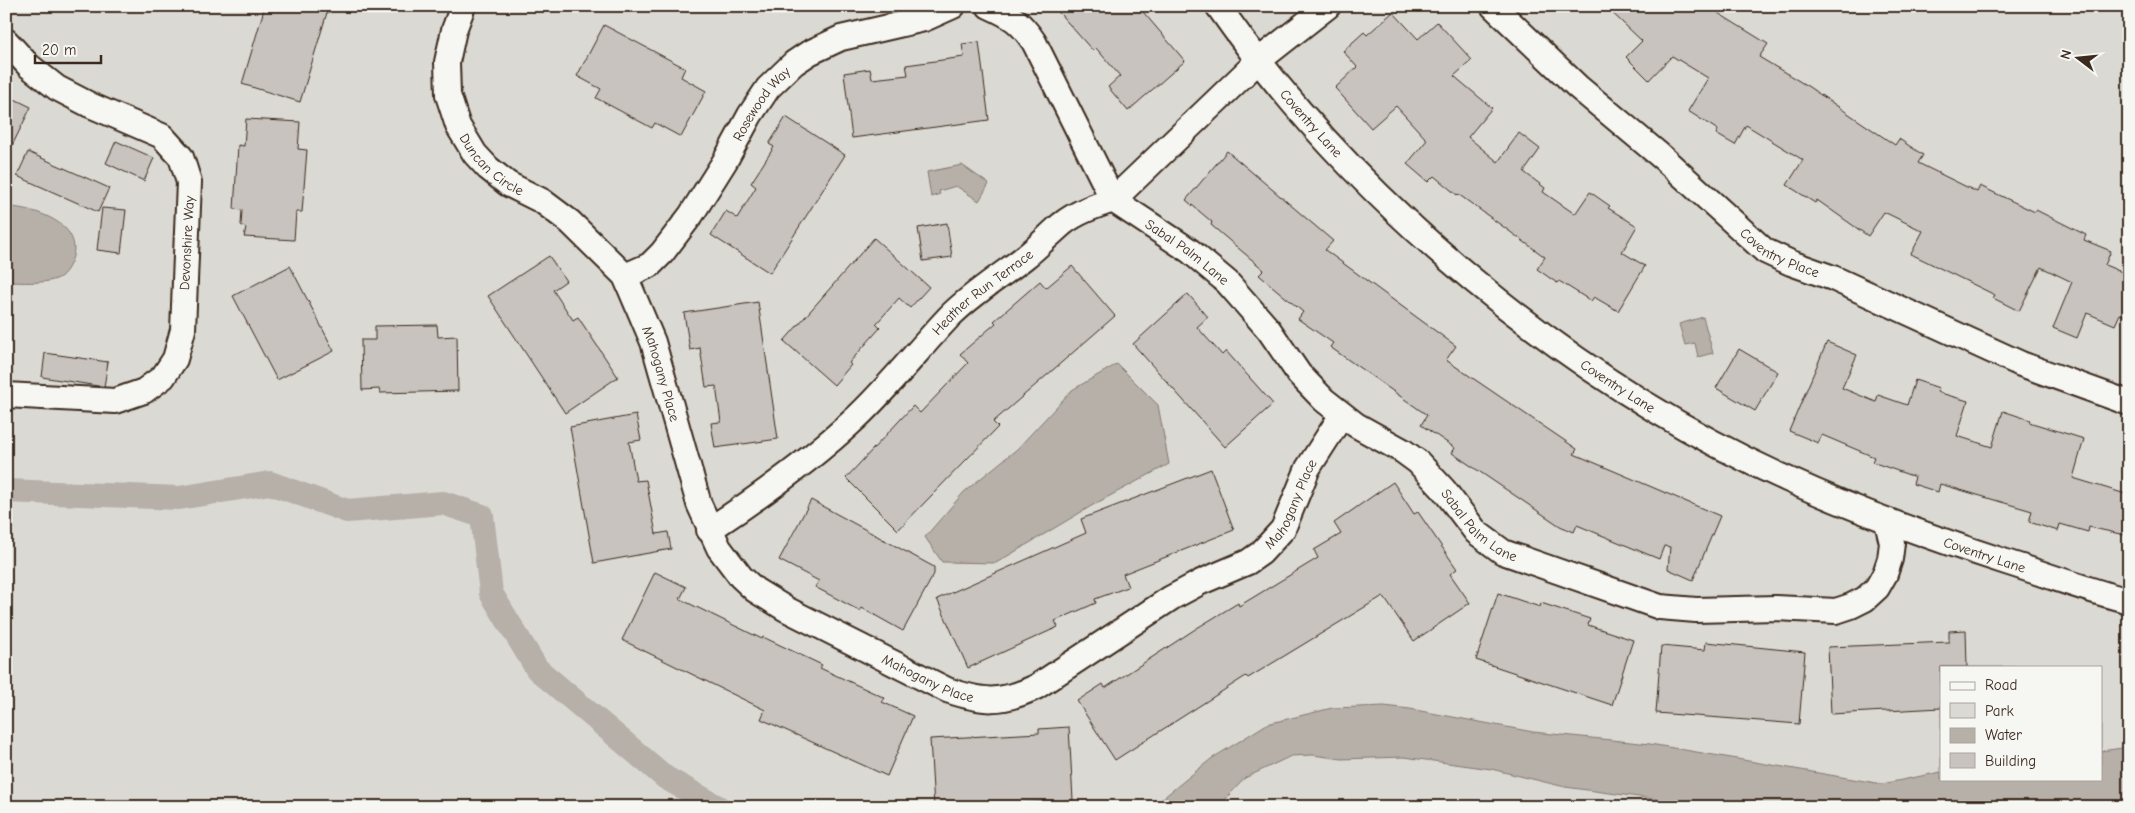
<svg xmlns="http://www.w3.org/2000/svg" width="2135" height="813" viewBox="0 0 2135 813" font-family="'Comic Neue',sans-serif">
  <style>
    .green { fill: #dad9d3; stroke: #8a8278; fill-rule: evenodd }
    .water { fill: #b6b0a9; stroke: #857a71 }
    .lines { fill: none; stroke-linecap: round; stroke-linejoin: round }
    .canal { stroke: #b6b0a9; stroke-width: 24 }
    .building { fill: #c8c3be; stroke: #3b2a1e }
    .minor-casing { stroke: #3b2a1e; stroke-width: 28 }
    .minor { stroke: #f6f6f2; stroke-width: 24 }
    .labels { text-anchor: middle; dominant-baseline: central; stroke-width: 4; stroke-linejoin: round; paint-order: stroke }
    .street-label { font-size: 14px; fill: #3b2a1e; stroke: #f6f6f2 }
  </style>
  <rect width="100%" height="100%" fill="#f6f6f2"/>
  <filter id="ink" filterUnits="userSpaceOnUse"><feTurbulence type="fractalNoise" baseFrequency=".02" numOctaves="2"/><feDisplacementMap in="SourceGraphic" scale="10" xChannelSelector="R" yChannelSelector="G"/><feConvolveMatrix kernelMatrix="1 2 1 2 8 2 1 2 1" color-interpolation-filters="sRGB"/></filter>
  <g filter="url(#ink)">
    <path class="green" d="M 6,6 L 2129,6 L 2129,807 L 6,807 ZM 1941,667 L 2101,667 L 2101,779 L 1941,779 Z"/>
    <path class="water" d="M 962,165 L 989,184 L 979,201 L 956,186 L 939,191 L 940,194 L 931,197 L 927,172 Z
      M 12,207 C 40,210 86,226 71,262 C 68,269 63,277 56,279 C 44,284 19,282 6,282 L 6,208 Z
      M 1703,317 L 1713,353 L 1698,357 L 1695,343 L 1685,345 L 1679,324 Z
      M 1117,364 L 1158,405 L 1169,464 L 1093,505 L 996,563 L 942,562 L 925,537 L 964,492 L 1017,449 L 1072,390 Z
      M 1384,706 L 1410,709 L 1533,732 L 1650,744 L 1882,784 L 1941,772 L 1941,779 L 2101,779 L 2101,751 L 2129,747 L 2129,807 L 1732,807 L 1661,800 L 1565,787 L 1491,769 L 1404,757 L 1342,759 L 1313,755 L 1291,756 L 1245,778 L 1218,807 L 1152,807 L 1211,759 L 1267,724 L 1332,708 Z"/>
    <g class="lines">
      <path class="canal" d="M 6,491 L 179,498 L 270,483 L 347,511 L 443,503 L 482,516 L 491,593 L 537,669 L 666,778 L 718,807"/>
    </g>
    <path class="building" d="M 265,6 L 329,6 L 300,102 L 242,84 Z
      M 1053,6 L 1138,6 L 1185,61 L 1128,111 L 1108,87 L 1120,76 L 1096,48 L 1093,51 Z
      M 1605,6 L 1711,6 L 1718,13 L 1768,44 L 1759,57 L 1809,87 L 1895,145 L 1899,139 L 1923,155 L 1918,163 L 1977,192 L 1980,186 L 2035,212 L 2036,210 L 2086,235 L 2084,240 L 2111,251 L 2105,265 L 2129,275 L 2129,318 L 2120,314 L 2115,325 L 2087,313 L 2077,338 L 2053,328 L 2072,282 L 2041,267 L 2019,311 L 1993,298 L 1995,295 L 1911,254 L 1923,231 L 1884,212 L 1868,236 L 1817,200 L 1815,203 L 1787,185 L 1803,160 L 1746,125 L 1735,145 L 1716,134 L 1718,130 L 1688,111 L 1708,78 L 1672,56 L 1649,80 L 1626,57 L 1642,41 Z
      M 1393,12 L 1418,39 L 1437,22 L 1472,60 L 1454,76 L 1492,108 L 1468,137 L 1498,162 L 1519,133 L 1540,149 L 1524,172 L 1545,188 L 1543,192 L 1575,214 L 1590,192 L 1610,206 L 1608,208 L 1637,226 L 1622,252 L 1645,266 L 1618,311 L 1594,297 L 1591,301 L 1559,281 L 1557,283 L 1537,269 L 1545,257 L 1458,194 L 1457,195 L 1434,176 L 1428,182 L 1407,164 L 1427,140 L 1396,106 L 1371,128 L 1335,88 L 1357,67 L 1343,51 L 1364,32 L 1367,35 Z
      M 604,25 L 685,68 L 681,77 L 706,91 L 681,137 L 655,123 L 652,128 L 596,98 L 601,89 L 577,76 Z
      M 979,42 L 989,120 L 852,138 L 844,73 L 870,69 L 872,79 L 908,75 L 906,65 L 964,57 L 962,44 Z
      M 6,95 L 31,107 L 6,158 Z
      M 786,117 L 845,155 L 770,273 L 711,235 L 726,211 L 737,218 L 756,187 L 751,183 L 774,147 L 769,144 Z
      M 246,119 L 300,122 L 298,149 L 307,150 L 302,212 L 296,212 L 294,240 L 244,237 L 246,228 L 241,225 L 242,210 L 234,209 L 238,145 L 244,146 Z
      M 116,141 L 154,158 L 144,181 L 106,163 Z
      M 1227,151 L 1333,241 L 1325,250 L 1456,346 L 1446,360 L 1577,449 L 1574,454 L 1720,516 L 1693,580 L 1668,569 L 1670,547 L 1664,546 L 1659,559 L 1577,525 L 1574,532 L 1560,526 L 1452,453 L 1455,448 L 1421,425 L 1427,415 L 1330,347 L 1333,343 L 1298,319 L 1303,312 L 1259,275 L 1264,270 L 1211,225 L 1212,222 L 1186,200 Z
      M 28,152 L 109,188 L 98,212 L 17,176 Z
      M 102,208 L 126,210 L 121,253 L 97,250 Z
      M 947,223 L 952,257 L 923,261 L 918,228 Z
      M 874,238 L 929,287 L 910,308 L 899,298 L 876,324 L 880,328 L 849,363 L 851,365 L 834,385 L 784,341 Z
      M 549,256 L 566,281 L 553,290 L 573,320 L 578,317 L 618,377 L 565,413 L 488,296 Z
      M 290,266 L 334,351 L 277,380 L 233,296 Z
      M 1072,266 L 1115,316 L 993,422 L 998,427 L 898,530 L 846,478 L 913,406 L 920,413 L 968,363 L 960,354 L 996,323 L 994,321 L 1040,281 L 1046,288 Z
      M 1188,294 L 1208,317 L 1197,327 L 1222,355 L 1226,351 L 1273,404 L 1225,447 L 1133,344 Z
      M 758,302 L 778,439 L 715,448 L 711,423 L 721,422 L 716,386 L 706,387 L 700,348 L 690,350 L 684,313 Z
      M 437,325 L 438,337 L 457,336 L 458,391 L 380,393 L 379,389 L 362,390 L 361,340 L 375,340 L 375,326 Z
      M 1827,342 L 1857,355 L 1842,388 L 1876,402 L 1878,395 L 1907,405 L 1915,380 L 1939,388 L 1937,392 L 1968,401 L 1957,436 L 1992,447 L 2003,411 L 2030,420 L 2029,422 L 2084,439 L 2073,478 L 2129,495 L 2129,536 L 2089,527 L 2088,532 L 2060,524 L 2058,531 L 2029,522 L 2032,511 L 1940,484 L 1938,492 L 1913,484 L 1915,477 L 1872,462 L 1874,457 L 1822,435 L 1818,443 L 1789,431 Z
      M 1739,349 L 1778,372 L 1755,411 L 1716,388 Z
      M 45,353 L 108,362 L 104,387 L 42,377 Z
      M 636,415 L 641,440 L 629,442 L 636,481 L 646,480 L 656,534 L 668,532 L 671,549 L 594,563 L 570,427 Z
      M 1211,469 L 1234,530 L 1123,574 L 1128,587 L 1095,599 L 1096,603 L 1055,621 L 1058,627 L 968,668 L 937,599 L 1086,533 L 1081,519 Z
      M 1393,482 L 1414,514 L 1418,512 L 1457,569 L 1450,574 L 1470,603 L 1414,641 L 1383,596 L 1248,678 L 1246,676 L 1115,760 L 1077,701 L 1103,684 L 1105,688 L 1197,628 L 1238,603 L 1239,606 L 1318,558 L 1314,550 L 1341,534 L 1334,523 Z
      M 811,500 L 934,567 L 934,574 L 903,631 L 862,608 L 860,611 L 815,587 L 819,581 L 779,560 Z
      M 655,572 L 686,587 L 680,599 L 762,639 L 763,637 L 822,665 L 820,668 L 885,698 L 882,702 L 913,716 L 887,776 L 761,719 L 765,710 L 622,640 Z
      M 1498,593 L 1540,607 L 1541,603 L 1590,619 L 1588,625 L 1633,640 L 1612,705 L 1476,660 Z
      M 1966,630 L 1967,667 L 1941,667 L 1941,708 L 1831,714 L 1828,647 L 1949,642 L 1949,631 Z
      M 1706,642 L 1805,652 L 1799,724 L 1656,713 L 1661,646 L 1705,650 Z
      M 1069,727 L 1073,800 L 934,807 L 930,739 L 1039,733 L 1039,729 Z"/>
    <g class="lines">
      <defs>
        <g id="minor">
          <path id="s1" d="M 463,6 L 454,30 L 447,62 L 448,95 L 458,126 L 475,154 L 488,168 L 508,184 L 542,201 L 570,222 L 625,276 L 653,342 L 699,504 L 719,548 L 741,577 L 755,590 L 786,609 L 947,690 C 983,702 1000,704 1036,687 L 1171,598 L 1201,582 L 1248,562 L 1261,553 L 1283,529 L 1308,468 L 1342,415"/>
          <path id="s2" d="M 989,6 C 1011,16 1020,21 1034,42 L 1113,200 L 1190,251 L 1227,282 L 1269,330 L 1299,374 L 1324,400 L 1356,425 L 1403,451 L 1418,462 L 1444,490 L 1476,532 L 1503,552 L 1660,607 L 1696,610 L 1776,608 L 1836,611 L 1851,606 L 1865,599 L 1877,588 L 1885,574 L 1890,559 L 1892,543 L 1887,522"/>
          <path id="s3" d="M 1218,6 C 1355,202 1569,381 1787,479 C 1859,512 1932,538 2006,562 C 2047,575 2087,590 2129,601"/>
          <path id="s4" d="M 1493,6 L 1578,87 L 1663,158 L 1765,251 L 1791,263 L 1833,278 L 2021,364 L 2129,403"/>
          <path d="M 6,41 L 29,66 L 57,88 L 90,105 L 162,136 L 181,157 L 189,182 L 183,330 L 175,359 L 163,377 L 144,391 L 115,401 L 6,395"/>
          <path id="s5" d="M 625,276 L 650,265 L 662,253 L 691,215 L 725,161 L 750,115 L 768,88 L 794,63 L 809,53 L 841,38 L 924,19 L 953,6"/>
          <path id="s6" d="M 709,530 C 761,496 811,460 856,418 C 889,387 917,351 948,318 C 971,294 1000,277 1025,257 C 1038,247 1049,235 1062,224 C 1077,212 1095,206 1113,200 L 1258,61 L 1328,6"/>
        </g>
      </defs>
      <use href="#minor" class="minor-casing"/>
      <use href="#minor" class="minor"/>
    </g>
  </g>
  <g class="labels">
    <g class="street-label">
      <text stroke="none"><textPath href="#s5" startOffset="224">Rosewood Way</textPath></text>
      <text stroke="none"><textPath href="#s3" startOffset="150">Coventry Lane</textPath></text>
      <text stroke="none"><textPath href="#s1" startOffset="176">Duncan Circle</textPath></text>
      <text transform="translate(187 243) rotate(-87)">Devonshire Way</text>
      <text stroke="none"><textPath href="#s4" startOffset="380">Coventry Place</textPath></text>
      <text stroke="none"><textPath href="#s2" startOffset="326">Sabal Palm Lane</textPath></text>
      <text stroke="none"><textPath href="#s6" startOffset="364">Heather Run Terrace</textPath></text>
      <text stroke="none"><textPath href="#s1" startOffset="456">Mahogany Place</textPath></text>
      <text stroke="none"><textPath href="#s3" startOffset="555">Coventry Lane</textPath></text>
      <text stroke="none"><textPath href="#s1" startOffset="1325">Mahogany Place</textPath></text>
      <text stroke="none"><textPath href="#s2" startOffset="731">Sabal Palm Lane</textPath></text>
      <text stroke="none"><textPath href="#s3" startOffset="960">Coventry Lane</textPath></text>
      <text stroke="none"><textPath href="#s1" startOffset="890">Mahogany Place</textPath></text>
    </g>
  </g>
  <rect width="2135" height="813" fill="none" stroke="#f6f6f2" stroke-width="25"/>
  <rect x="12" y="12" width="2110" height="788" fill="none" stroke="#3b2a1e" stroke-width="2" filter="url(#ink)"/>
  <rect x="1940" y="666" width="162" height="115" fill="#f6f6f2" stroke="#aba49d"/>
  <rect x="1950" y="682" width="25" height="8" fill="#f6f6f2" stroke="#aba49d"/>
  <text x="1985" y="690" font-size="15" fill="#3b2a1e">Road</text>
  <rect x="1950" y="703" width="25" height="15" fill="#dad9d3" stroke="#aba49d"/>
  <text x="1985" y="716" font-size="15" fill="#3b2a1e">Park</text>
  <rect x="1950" y="728" width="25" height="15" fill="#b6b0a9" stroke="#aba49d"/>
  <text x="1985" y="740" font-size="15" fill="#3b2a1e">Water</text>
  <rect x="1950" y="753" width="25" height="15" fill="#c8c3be" stroke="#aba49d"/>
  <text x="1985" y="766" font-size="15" fill="#3b2a1e">Building</text>
  <g transform="translate(2078 58) rotate(286)" stroke="#f6f6f2" stroke-width="4" paint-order="stroke">
  <path d="M0-4L9 19L0 12L-9 19Z" fill="#3b2a1e"/>
  <text y="-8" font-size="14" font-weight="bold" text-anchor="middle" fill="#3b2a1e">N</text>
  </g>
  <path d="M35 55v8h66v-8" fill="none" stroke="#3b2a1e" stroke-width="2.5"/>
  <text x="42" y="55" font-size="15" fill="#3b2a1e" stroke="#f6f6f2" stroke-width="4" paint-order="stroke">20 m</text>
</svg>
